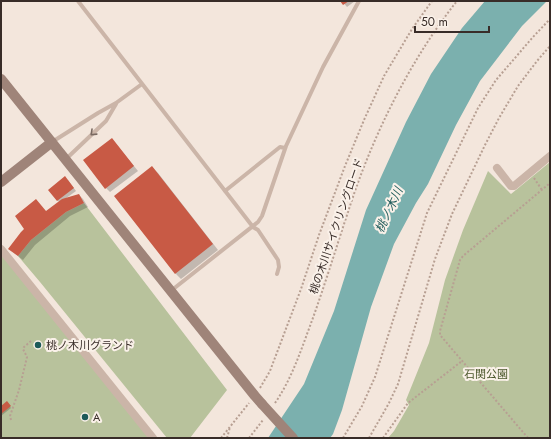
<svg xmlns="http://www.w3.org/2000/svg" width="551" height="439" viewBox="0 0 551 439" font-family="Jost,'Noto Sans JP',sans-serif">
  <style>
    .green { fill: #b8c29c }
    .water { fill: #7bb0ae }
    .shadow { fill: #0003 }
    .building { fill: #c85a45 }
    .lines { fill: none; stroke-linecap: round; stroke-linejoin: round }
    .path { stroke: #b79f92; stroke-width: 2; stroke-dasharray: 2 2; stroke-linecap: butt }
    .lane { stroke: #cbb5a8; stroke-width: 4 }
    .street { stroke: #cbb5a8; stroke-width: 8 }
    .secondary { stroke: #9f8479; stroke-width: 10 }
    .secondary-bridge { stroke: #9f8479; stroke-width: 10 }
    .oneway { stroke: #7a6a62 }
    .poi-dot { fill: #1d5a59; stroke: #faf1e9; stroke-width: 1.5 }
    .labels { text-anchor: middle; dominant-baseline: central; stroke-width: 4; stroke-linejoin: round; paint-order: stroke }
    .street-label { font-size: 11px; fill: #382c28; stroke: #faf1e9 }
    .poi-label { font-size: 11px; fill: #382c28; stroke: #faf1e9; text-anchor: start }
    .park-label { font-size: 11px; fill: #4a562b; stroke: #faf1e9 }
    .water-label { font-size: 12px; font-style: italic; fill: #1d5a59; stroke: #faf1e9 }
  </style>
  <rect width="100%" height="100%" fill="#f3e6dc"/>
  <path class="green" d="M 550,162 L 550,438 L 388,438 L 394,431 L 409,405 L 406,400 L 429,343 L 445,280 L 463,230 L 488,171 L 511,194 Z
    M 84,203 L 227,390 L 190,438 L 167,438 L 40,282 L 18,256 L 31,240 L 66,212 Z
    M 1,253 L 150,438 L 1,438 Z"/>
  <path class="water" d="M 485,1 L 547,1 L 522,26 L 480,81 L 456,125 L 428,184 L 416,203 L 394,244 L 371,307 L 342,410 L 333,434 L 330,438 L 268,438 L 304,384 L 334,311 L 366,210 L 406,122 L 431,74 L 462,28 Z"/>
  <path class="shadow" d="M 342,1 L 355,1 L 347,7 Z
    M 112,139 L 138,171 L 110,192 L 106,188 Z
    M 152,167 L 158,173 L 218,250 L 181,279 L 176,274 L 115,196 Z
    M 68,180 L 76,191 L 65,199 L 79,195 L 83,199 L 88,207 L 70,216 L 35,245 L 23,260 L 14,253 L 47,212 L 59,202 L 49,190 Z
    M 7,403 L 11,408 L 1,416 L 1,406 L 2,407 Z"/>
  <path class="building" d="M 340,1 L 349,1 L 343,5 Z
    M 112,138 L 134,166 L 105,189 L 83,160 Z
    M 152,166 L 213,244 L 175,274 L 114,196 Z
    M 65,176 L 74,188 L 57,201 L 48,190 Z
    M 79,194 L 84,203 L 66,212 L 31,240 L 18,256 L 8,249 L 21,232 L 24,229 L 15,216 L 36,199 L 46,211 L 62,199 Z
    M 7,401 L 11,406 L 1,414 L 1,406 Z"/>
  <g class="lines">
    <path class="path" d="M 534,178 L 542,190
      M 260,388 L 270,371 L 301,289 L 319,235 L 345,166 L 364,120 L 384,76 L 412,29 L 432,1
      M 275,403 C 291,380 300,353 310,326 C 324,288 336,248 349,209 C 372,137 410,60 457,1
      M 11,420 L 10,416 L 19,390 L 27,357 L 23,349 L 24,347 L 31,341
      M 221,438 L 249,403
      M 227,438 L 230,427
      M 249,438 L 263,420
      M 343,438 L 362,406 L 375,377 L 427,213 L 478,108 L 496,80 L 533,37 L 550,19
      M 369,438 L 389,403 L 398,384 L 435,259 L 452,214 L 485,145 L 499,118 L 518,86 L 537,61 L 550,46
      M 383,438 L 408,403 L 462,361
      M 528,438 L 440,335 L 440,331 L 460,260 L 463,256 L 550,183"/>
    <path class="lane" d="M 78,1 L 253,227 L 258,230 L 278,260 L 279,267 L 277,274
      M 52,142 L 98,113 L 116,103 L 142,84
      M 66,159 L 106,121 L 116,104
      M 225,191 L 280,147 L 285,148
      M 172,290 L 258,222 L 262,216 L 286,146 L 323,67 L 359,1"/>
    <path class="street" d="M 497,168 L 511,186 L 514,186 L 550,156
      M 1,249 L 153,438"/>
    <path class="secondary" d="M 1,79 L 255,396 L 262,404
      M 1,182 L 52,142"/>
    <path class="secondary-bridge" d="M 262,404 L 293,438"/>
  </g>
  <defs><path id="oneway-chevron" d="M-2-3.5L2.5 0L-2 3.5" fill="none" stroke-width="1.6" stroke-linecap="round" stroke-linejoin="round"/></defs>
  <use class="oneway" href="#oneway-chevron" transform="translate(93 133) rotate(136)"/>
  <g class="poi-dot">
    <circle cx="38" cy="345" r="4"/>
    <circle cx="85" cy="417" r="4"/>
  </g>
  <g class="labels">
    <g class="street-label">
      <text transform="translate(336 226) rotate(-71)">桃の木川サイクリングロード</text>
    </g>
    <g class="poi-label">
      <text x="46" y="345">桃ノ木川グランド</text>
      <text x="93" y="417">A</text>
    </g>
    <g class="park-label">
      <text x="486" y="374">石関公園</text>
    </g>
    <g class="water-label">
      <text transform="translate(389 210) rotate(-65)">桃ノ木川</text>
    </g>
  </g>
  <rect width="551" height="439" fill="none" stroke="#382c28" stroke-width="4"/>
  <path d="M415 26v6h74v-6" fill="none" stroke="#382c28" stroke-width="2"/>
  <text x="421" y="26" font-size="12" fill="#382c28" stroke="#faf1e9" stroke-width="3" paint-order="stroke">50 m</text>
</svg>
